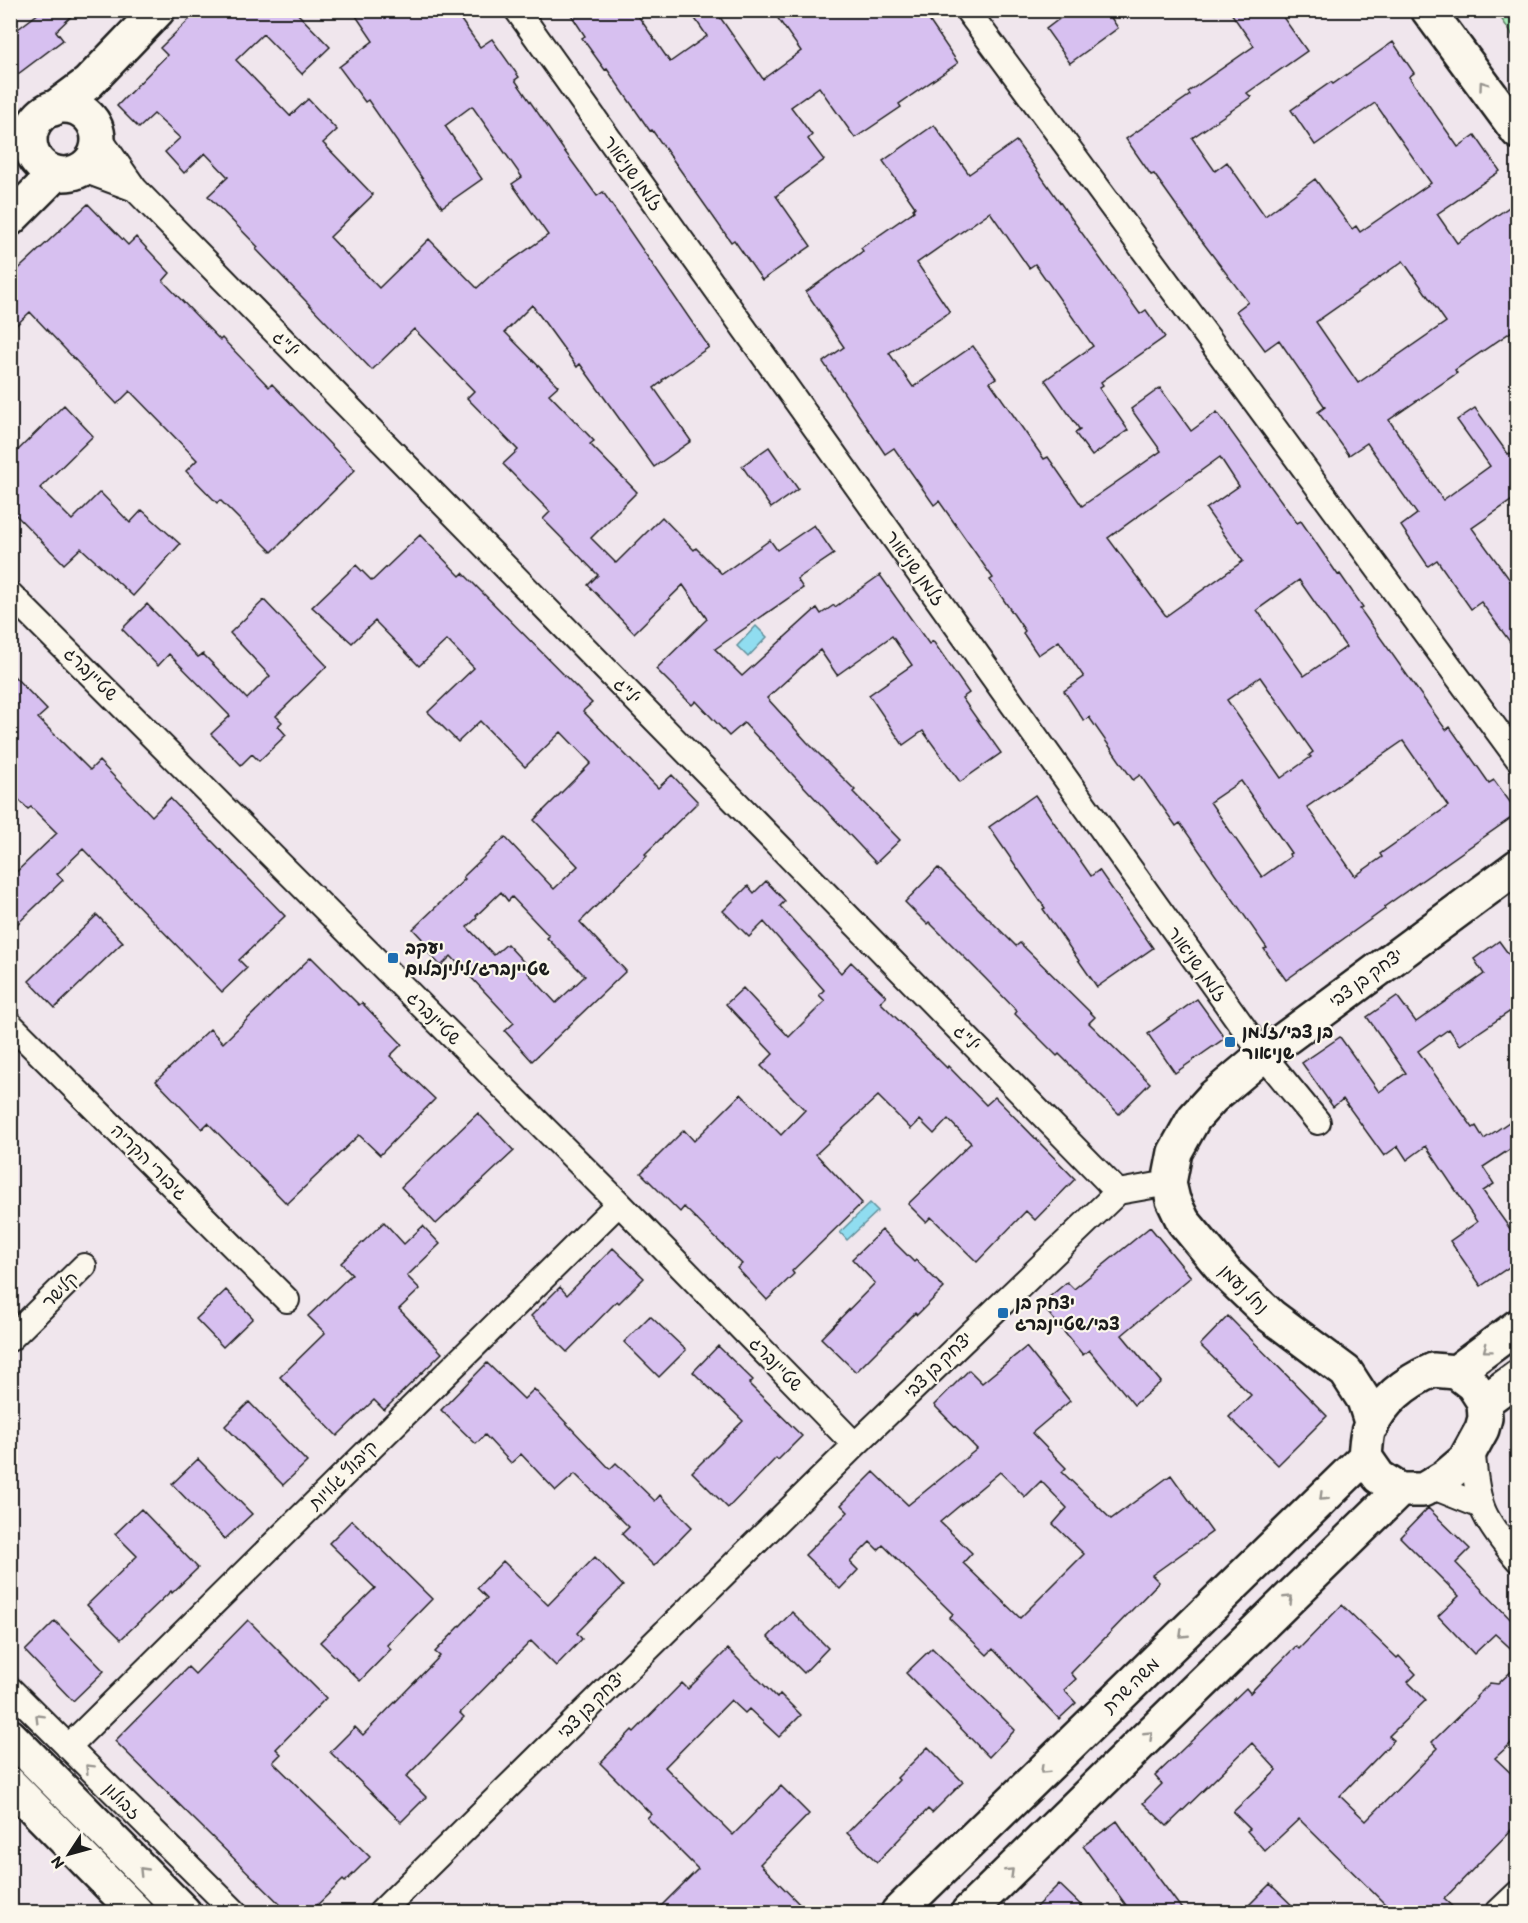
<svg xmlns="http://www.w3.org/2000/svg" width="1528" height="1923" viewBox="0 0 1528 1923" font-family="Itim,'Playpen Sans Hebrew',sans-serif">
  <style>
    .green { fill: #a7edb9; stroke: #62846a; stroke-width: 1.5 }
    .water { fill: #90ddf0; stroke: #62909b; stroke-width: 1.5 }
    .building { fill: #d7c0f0; stroke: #1c1c1c; stroke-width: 1.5; fill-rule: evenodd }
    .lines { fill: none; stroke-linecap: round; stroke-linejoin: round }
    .street-casing { stroke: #1c1c1c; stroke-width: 28 }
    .secondary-casing { stroke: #1c1c1c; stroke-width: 38 }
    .street { stroke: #fbf7ec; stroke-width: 24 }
    .secondary { stroke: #fbf7ec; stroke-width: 33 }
    .oneway { stroke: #97948e }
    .poi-dot { fill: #1f6fb2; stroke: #fbf7ec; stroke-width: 2 }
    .labels { text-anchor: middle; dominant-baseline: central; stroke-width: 4.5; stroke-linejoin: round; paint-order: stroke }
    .street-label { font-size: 18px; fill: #1c1c1c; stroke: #fbf7ec }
    .poi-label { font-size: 18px; font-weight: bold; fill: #1c1c1c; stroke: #fbf7ec; text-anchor: start }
  </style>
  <rect width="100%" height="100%" fill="#f0e6ed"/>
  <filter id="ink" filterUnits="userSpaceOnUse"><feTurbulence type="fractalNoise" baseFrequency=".0167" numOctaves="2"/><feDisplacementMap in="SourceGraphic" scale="12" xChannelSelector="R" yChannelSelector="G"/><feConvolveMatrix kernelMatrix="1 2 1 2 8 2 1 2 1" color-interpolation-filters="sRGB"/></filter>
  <g filter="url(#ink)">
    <path class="green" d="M 1496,11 L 1517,11 L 1517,39 L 1516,40 Z"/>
    <path class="water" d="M 756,626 L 767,637 L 748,657 L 737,646 Z
      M 870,1203 L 878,1211 L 847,1240 L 840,1232 Z"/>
    <path class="building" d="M 43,10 L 78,10 L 56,31 L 63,40 L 18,74 L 10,64 L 10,35 Z
      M 199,10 L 294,10 L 330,47 L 302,74 L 263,34 L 236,60 L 290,116 L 308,99 L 337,130 L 323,143 L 373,195 L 330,237 L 379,288 L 429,239 L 477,288 L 491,275 L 548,235 L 512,184 L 522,177 L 472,106 L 445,126 L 482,179 L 442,207 L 368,100 L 365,102 L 339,67 L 373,41 L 352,10 L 454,10 L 480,47 L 492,39 L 519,77 L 515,80 L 563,149 L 597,196 L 603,192 L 709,347 L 662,380 L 663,381 L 654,388 L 691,441 L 654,467 L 580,364 L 577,367 L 532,305 L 505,332 L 558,386 L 549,394 L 594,441 L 590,444 L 637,492 L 591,538 L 616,563 L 662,517 L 694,550 L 696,548 L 722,574 L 770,540 L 777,550 L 814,525 L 834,554 L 797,579 L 803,588 L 715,649 L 742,676 L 817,608 L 821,614 L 834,605 L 835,607 L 880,575 L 929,644 L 933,641 L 969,693 L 962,698 L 1001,753 L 960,782 L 923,731 L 903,745 L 869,695 L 912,665 L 892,636 L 837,675 L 820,650 L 767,698 L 807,742 L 855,790 L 853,792 L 900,840 L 876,863 L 744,723 L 729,736 L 696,701 L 692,705 L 656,669 L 707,619 L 683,585 L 634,633 L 588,585 L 598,575 L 543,519 L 550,512 L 503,464 L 518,450 L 467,398 L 474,391 L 414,329 L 372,370 L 256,249 L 258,247 L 208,196 L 228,177 L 205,153 L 184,173 L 165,152 L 180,138 L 154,114 L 139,128 L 117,106 L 167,55 L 160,48 Z
      M 568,10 L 634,10 L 670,62 L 707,36 L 689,10 L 715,10 L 763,79 L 801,51 L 772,10 L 922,10 L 958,63 L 899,104 L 901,107 L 855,138 L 819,87 L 791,107 L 812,135 L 808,139 L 824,160 L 776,196 L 811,246 L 762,280 L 734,240 L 731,242 L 652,130 L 650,131 L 607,69 L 605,70 L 582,38 L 585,36 Z
      M 1071,10 L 1106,10 L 1118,28 L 1070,63 L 1046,29 Z
      M 1229,10 L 1278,10 L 1307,51 L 1247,93 L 1251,97 L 1192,138 L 1215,171 L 1227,162 L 1265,216 L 1315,179 L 1352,229 L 1356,226 L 1360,232 L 1431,183 L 1375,103 L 1315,145 L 1291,110 L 1331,82 L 1333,84 L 1393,42 L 1414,73 L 1409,77 L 1458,147 L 1475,135 L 1500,171 L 1437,214 L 1457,243 L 1518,201 L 1518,327 L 1455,370 L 1457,373 L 1389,420 L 1443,500 L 1490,466 L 1457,420 L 1475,408 L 1508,454 L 1510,453 L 1518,464 L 1518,496 L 1472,528 L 1518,591 L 1518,653 L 1481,602 L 1471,609 L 1437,560 L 1428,566 L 1401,526 L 1417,514 L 1367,443 L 1349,455 L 1318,412 L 1325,407 L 1279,340 L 1265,350 L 1236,311 L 1248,302 L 1198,236 L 1154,174 L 1151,175 L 1126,139 L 1190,95 L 1188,92 L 1254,46 ZM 1403,261 L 1446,322 L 1358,383 L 1316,322 Z
      M 934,125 L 969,174 L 1016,141 L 1140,314 L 1146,310 L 1165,337 L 1101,382 L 1103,385 L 1099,388 L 1128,430 L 1092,456 L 1075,433 L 1080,430 L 1045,380 L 1093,346 L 1035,264 L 1029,268 L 990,212 L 917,263 L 950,312 L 889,353 L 913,387 L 973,346 L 996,378 L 990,382 L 1044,459 L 1048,457 L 1082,506 L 1161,451 L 1131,409 L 1160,388 L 1191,431 L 1217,412 L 1297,523 L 1301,521 L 1338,575 L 1340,574 L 1363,607 L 1360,609 L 1446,730 L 1450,727 L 1489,783 L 1494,780 L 1518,813 L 1384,907 L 1385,909 L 1286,980 L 1264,949 L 1267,948 L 1180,823 L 1176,826 L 1140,775 L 1133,780 L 1089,717 L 1084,721 L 1064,691 L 1084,677 L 1059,641 L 1038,655 L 1023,633 L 1025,631 L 990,580 L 993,578 L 939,501 L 934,505 L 894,448 L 885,454 L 823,362 L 844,347 L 806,292 L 863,251 L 861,248 L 914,211 L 913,209 L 915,207 L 883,161 ZM 1220,457 L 1239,486 L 1206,509 L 1243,561 L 1166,616 L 1108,538 ZM 1299,580 L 1346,647 L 1304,676 L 1257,610 ZM 1260,677 L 1313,752 L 1309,755 L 1311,757 L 1281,778 L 1227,700 ZM 1403,741 L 1448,806 L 1380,854 L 1382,857 L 1355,876 L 1307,807 ZM 1241,781 L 1291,853 L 1289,854 L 1290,857 L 1262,877 L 1210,802 Z
      M 88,204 L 128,245 L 136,237 L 170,273 L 163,281 L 220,340 L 222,338 L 269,387 L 272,384 L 355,470 L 272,552 L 220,500 L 217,503 L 186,471 L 197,460 L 130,391 L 117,404 L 30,312 L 10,331 L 10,277 Z
      M 64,405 L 93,436 L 40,488 L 72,520 L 100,492 L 130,523 L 142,510 L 180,544 L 133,596 L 81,548 L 64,564 L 10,509 L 10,458 Z
      M 769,447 L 798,489 L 771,508 L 742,466 Z
      M 420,535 L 460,576 L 463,573 L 592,703 L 583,711 L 658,788 L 672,775 L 698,802 L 645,854 L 647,856 L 580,922 L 626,971 L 532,1061 L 505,1031 L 514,1023 L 451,956 L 441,966 L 421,945 L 425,942 L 413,929 L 465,879 L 463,877 L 505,837 L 554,889 L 578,866 L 534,820 L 591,763 L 561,732 L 525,767 L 480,721 L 458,742 L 428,712 L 474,668 L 447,640 L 419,666 L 375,621 L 352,643 L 312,607 L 356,565 L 372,581 ZM 501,892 L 508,901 L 512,897 L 549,936 L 547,938 L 585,976 L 556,1003 L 528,973 L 531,970 L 507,944 L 494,955 L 467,927 L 477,918 L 476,916 Z
      M 264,600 L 327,666 L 276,716 L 282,722 L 278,726 L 286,735 L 259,761 L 252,754 L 241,765 L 211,734 L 230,716 L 169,654 L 158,666 L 122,629 L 147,604 L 198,657 L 203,654 L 247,699 L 270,676 L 230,633 Z
      M 10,672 L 47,710 L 38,718 L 90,770 L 99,761 L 152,816 L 170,798 L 285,916 L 239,960 L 247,968 L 222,992 L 83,849 L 57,874 L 63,880 L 10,931 L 10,878 L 57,833 L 31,807 L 28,809 L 10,791 Z
      M 1035,795 L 1091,876 L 1099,870 L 1153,948 L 1097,987 L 1043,909 L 1045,908 L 989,827 Z
      M 938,868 L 1016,946 L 1020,943 L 1095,1017 L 1089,1023 L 1150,1083 L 1119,1114 L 1059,1054 L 1057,1056 L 1015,1014 L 1017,1011 L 985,978 L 929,922 L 927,924 L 905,902 Z
      M 766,881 L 785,901 L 780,906 L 841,973 L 851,962 L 886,996 L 880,1002 L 947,1068 L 948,1066 L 986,1105 L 995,1097 L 1075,1179 L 1035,1220 L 1026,1211 L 977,1262 L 931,1217 L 926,1222 L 908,1204 L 971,1143 L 948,1119 L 934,1134 L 920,1120 L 911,1129 L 878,1096 L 816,1154 L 862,1203 L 792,1271 L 794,1274 L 767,1300 L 737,1268 L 742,1264 L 684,1207 L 680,1212 L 641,1173 L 684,1130 L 694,1141 L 741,1094 L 781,1135 L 805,1110 L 761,1066 L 773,1054 L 726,1004 L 743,988 L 789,1037 L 825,1001 L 819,995 L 824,990 L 764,922 L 749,937 L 723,911 L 748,886 L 754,893 Z
      M 97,915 L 123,942 L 55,1008 L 29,981 Z
      M 1499,941 L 1518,967 L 1518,1006 L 1460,1045 L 1449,1029 L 1418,1051 L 1473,1128 L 1476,1126 L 1484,1139 L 1518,1116 L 1518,1144 L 1483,1167 L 1494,1184 L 1483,1191 L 1518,1240 L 1518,1261 L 1481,1286 L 1450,1241 L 1477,1222 L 1426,1146 L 1407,1160 L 1398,1146 L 1384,1156 L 1343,1099 L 1333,1107 L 1302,1063 L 1340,1037 L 1379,1092 L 1406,1073 L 1367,1017 L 1397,996 L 1416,1022 L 1484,974 L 1474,959 Z
      M 311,957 L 359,1005 L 362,1003 L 402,1044 L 390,1056 L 435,1099 L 380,1155 L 359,1135 L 287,1204 L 208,1123 L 202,1129 L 156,1081 L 210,1029 L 223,1043 Z
      M 1197,999 L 1225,1038 L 1175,1073 L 1148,1034 Z
      M 478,1113 L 514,1151 L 436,1224 L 401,1187 Z
      M 384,1222 L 404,1244 L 423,1226 L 440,1244 L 407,1276 L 420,1289 L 399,1309 L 442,1353 L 384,1410 L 374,1400 L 337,1436 L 280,1377 L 325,1333 L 308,1316 L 352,1274 L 341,1263 Z
      M 1150,1227 L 1191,1277 L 1122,1335 L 1161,1382 L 1134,1405 L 1089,1350 L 1083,1355 L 1041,1304 L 1067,1282 L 1074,1289 Z
      M 882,1230 L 914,1262 L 916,1260 L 944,1288 L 917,1315 L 915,1313 L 856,1372 L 821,1338 L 875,1283 L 852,1259 Z
      M 613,1248 L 644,1278 L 619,1303 L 617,1301 L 567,1352 L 531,1316 L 560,1287 L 567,1295 Z
      M 226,1290 L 253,1318 L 223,1347 L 196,1319 Z
      M 650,1316 L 686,1350 L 659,1377 L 624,1342 Z
      M 1228,1316 L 1327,1416 L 1278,1465 L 1229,1417 L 1251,1395 L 1200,1345 Z
      M 718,1346 L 753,1380 L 749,1384 L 802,1436 L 778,1460 L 776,1458 L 728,1508 L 692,1472 L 743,1421 L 693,1372 Z
      M 1026,1347 L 1070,1401 L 1032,1433 L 1066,1468 L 1062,1472 L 1111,1519 L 1171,1475 L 1212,1532 L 1152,1575 L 1159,1582 L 1071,1673 L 1076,1679 L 1064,1690 L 1076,1703 L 1059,1719 L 993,1649 L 987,1655 L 949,1618 L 953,1614 L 883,1545 L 878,1550 L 870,1542 L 850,1562 L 858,1570 L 840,1589 L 805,1555 L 848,1512 L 841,1505 L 874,1472 L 908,1505 L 977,1449 L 934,1405 L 969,1370 L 982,1383 ZM 1000,1472 L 1025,1497 L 1041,1481 L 1067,1508 L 1053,1524 L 1084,1554 L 1020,1618 L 963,1563 L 972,1553 L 940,1522 Z
      M 487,1363 L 524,1399 L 534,1389 L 610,1469 L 616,1463 L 655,1501 L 660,1495 L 692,1527 L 654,1566 L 622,1534 L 629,1527 L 575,1474 L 556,1491 L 521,1454 L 511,1463 L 485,1435 L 476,1444 L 441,1410 Z
      M 249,1402 L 307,1462 L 283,1485 L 225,1426 Z
      M 198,1459 L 252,1514 L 225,1539 L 172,1484 Z
      M 1428,1508 L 1470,1549 L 1456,1563 L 1518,1627 L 1518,1655 L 1495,1634 L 1474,1654 L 1438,1616 L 1459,1596 L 1400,1537 Z
      M 141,1509 L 198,1568 L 172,1593 L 171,1591 L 121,1639 L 87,1605 L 137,1556 L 115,1534 Z
      M 352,1520 L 432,1599 L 387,1645 L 391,1649 L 360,1681 L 320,1642 L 375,1588 L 329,1543 Z
      M 595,1557 L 623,1586 L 577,1633 L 582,1639 L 556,1666 L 531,1641 L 460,1713 L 464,1717 L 406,1777 L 426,1797 L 401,1822 L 330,1752 L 355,1727 L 363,1735 L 440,1656 L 435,1652 L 487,1598 L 477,1588 L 503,1561 L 548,1605 Z
      M 1342,1605 L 1397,1658 L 1399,1656 L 1416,1674 L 1408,1682 L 1426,1700 L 1389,1736 L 1394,1740 L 1340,1796 L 1366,1821 L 1438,1748 L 1432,1742 L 1477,1698 L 1476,1697 L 1490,1683 L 1498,1684 L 1518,1665 L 1518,1737 L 1495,1758 L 1518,1780 L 1518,1823 L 1444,1899 L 1458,1912 L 1393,1912 L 1299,1819 L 1265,1851 L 1247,1831 L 1250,1829 L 1233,1812 L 1277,1770 L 1252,1743 L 1167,1826 L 1143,1803 L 1162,1784 L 1155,1776 L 1246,1688 L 1250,1693 L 1296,1646 L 1299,1649 Z
      M 792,1612 L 828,1648 L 804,1673 L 768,1637 Z
      M 248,1620 L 326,1698 L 276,1749 L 281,1754 L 273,1762 L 370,1857 L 345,1882 L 343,1880 L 310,1912 L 288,1912 L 115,1741 L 188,1667 L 195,1674 Z
      M 55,1621 L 104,1671 L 73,1701 L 25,1651 Z
      M 932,1648 L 1015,1730 L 989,1757 L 906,1673 Z
      M 728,1649 L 777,1698 L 780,1694 L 801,1715 L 779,1737 L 749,1709 L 745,1713 L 731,1700 L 665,1767 L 733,1835 L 781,1786 L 809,1814 L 760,1864 L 807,1912 L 655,1912 L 698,1869 L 647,1818 L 651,1814 L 600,1763 L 632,1730 L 634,1732 L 682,1683 L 688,1689 Z
      M 928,1747 L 963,1782 L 932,1813 L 928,1809 L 877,1862 L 847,1833 L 899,1780 L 897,1778 Z
      M 1117,1821 L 1126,1834 L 1184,1912 L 1131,1912 L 1083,1846 Z
      M 1059,1884 L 1088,1912 L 1031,1912 Z
      M 1270,1884 L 1299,1912 L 1242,1912 Z"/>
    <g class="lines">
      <defs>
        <path id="street" d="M 517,10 L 1263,1055 L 1318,1122
          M 967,10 L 1518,759
          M 98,136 L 135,189 L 1118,1192
          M 81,169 L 135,189
          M 10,594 L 619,1203 L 855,1445
          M 10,1024 L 287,1300
          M 10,1339 L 84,1266
          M 1472,1446 C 1474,1465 1475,1485 1481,1504 C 1486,1522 1505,1545 1518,1560
          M 1431,1486 L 1481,1506
          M 10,1689 L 235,1912
          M 68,1747 L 619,1203
          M 381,1912 L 855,1445 L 1118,1192 L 1169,1183
          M 1498,1912 L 1518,1893"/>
        <path id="secondary" d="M 1428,10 L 1518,132
          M30 140a34 34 0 1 1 68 0a34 34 0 1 1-68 0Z
          M 53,109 L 88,83 L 158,10
          M 10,219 L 56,173
          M 1433,1370 L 1456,1372 L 1473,1385 L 1484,1402 L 1485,1418 L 1482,1429 L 1465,1460 L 1445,1477 L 1423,1490 L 1400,1490 L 1379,1477 L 1365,1457 C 1366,1448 1366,1436 1369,1429 C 1383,1400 1404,1383 1433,1370 Z
          M 1456,1372 L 1518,1326
          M 1484,1402 L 1518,1377
          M 1372,1425 L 1364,1400 L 1346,1372 L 1271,1316 L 1227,1274 L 1183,1221 L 1173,1200 L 1169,1183 L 1175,1152 L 1194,1118 L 1213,1097 L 1263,1055 L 1518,866
          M 10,1736 L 184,1912
          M 10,1784 L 136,1912
          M 898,1912 L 1365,1457
          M 968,1912 L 1400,1490"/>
      </defs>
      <use href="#street" class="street-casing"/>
      <use href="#secondary" class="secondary-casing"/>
      <use href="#street" class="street"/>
      <use href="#secondary" class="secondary"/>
    </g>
    <defs><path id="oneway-chevron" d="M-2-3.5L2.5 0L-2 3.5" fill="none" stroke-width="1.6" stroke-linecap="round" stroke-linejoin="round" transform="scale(1.5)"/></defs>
    <g class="oneway">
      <use href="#oneway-chevron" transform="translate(1483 85) rotate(-126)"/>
      <use href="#oneway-chevron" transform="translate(1487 1349) rotate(143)"/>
      <use href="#oneway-chevron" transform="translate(1323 1497) rotate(136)"/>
      <use href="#oneway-chevron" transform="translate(1289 1599) rotate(-44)"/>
      <use href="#oneway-chevron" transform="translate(1183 1634) rotate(136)"/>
      <use href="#oneway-chevron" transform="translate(39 1718) rotate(-135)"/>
      <use href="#oneway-chevron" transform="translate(1149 1735) rotate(-44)"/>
      <use href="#oneway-chevron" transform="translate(89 1768) rotate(-135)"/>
      <use href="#oneway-chevron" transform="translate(1044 1770) rotate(136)"/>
      <use href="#oneway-chevron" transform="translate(143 1871) rotate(-134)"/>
      <use href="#oneway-chevron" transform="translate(1010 1872) rotate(-44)"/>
    </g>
  </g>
  <g class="poi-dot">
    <rect x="387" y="952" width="12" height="12" rx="3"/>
    <rect x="1224" y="1036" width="12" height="12" rx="3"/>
    <rect x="997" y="1307" width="12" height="12" rx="3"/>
  </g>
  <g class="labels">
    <g class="street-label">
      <text transform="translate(633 173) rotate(54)">זלמן שניאור</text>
      <text transform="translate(286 344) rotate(46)">יל"ג</text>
      <text transform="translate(915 568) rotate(54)">זלמן שניאור</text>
      <text transform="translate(91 674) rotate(45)">שטיינברג</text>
      <text transform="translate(627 691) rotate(46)">יל"ג</text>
      <text transform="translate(1197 964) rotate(54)">זלמן שניאור</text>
      <text transform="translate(1366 978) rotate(-36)">יצחק בן צבי</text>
      <text transform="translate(434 1018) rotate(45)">שטיינברג</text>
      <text transform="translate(967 1038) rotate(46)">יל"ג</text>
      <text transform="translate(149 1162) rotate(45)">גיבורי הקריה</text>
      <text transform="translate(1244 1289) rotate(45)">נחל נעמן</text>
      <text transform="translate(60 1290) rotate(-45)">קלישר</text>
      <text transform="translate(776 1364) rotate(46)">שטיינברג</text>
      <text transform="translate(938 1365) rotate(-44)">יצחק בן צבי</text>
      <text transform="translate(343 1475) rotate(-45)">קיבוץ גלויות</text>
      <text transform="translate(1131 1685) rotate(-44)">משה שרת</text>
      <text transform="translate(591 1705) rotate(-45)">יצחק בן צבי</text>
      <text transform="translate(122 1801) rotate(45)">זבולון</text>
    </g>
    <g class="poi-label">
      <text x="405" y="948">יעקב<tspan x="405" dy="21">שטיינברג/לילינבלום</tspan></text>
      <text x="1242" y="1032">בן צבי/זלמן<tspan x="1242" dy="21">שניאור</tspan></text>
      <text x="1015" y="1303">יצחק בן<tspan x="1015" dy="21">צבי/שטיינברג</tspan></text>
    </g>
  </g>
  <rect width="1528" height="1923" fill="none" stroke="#fbf7ec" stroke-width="36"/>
  <rect x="18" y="18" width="1492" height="1887" fill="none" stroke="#1c1c1c" stroke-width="2" filter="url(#ink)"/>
  <g transform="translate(69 1854) rotate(234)" stroke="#fbf7ec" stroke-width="4.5" paint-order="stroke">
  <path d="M0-4.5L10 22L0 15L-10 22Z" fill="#1c1c1c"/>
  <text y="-9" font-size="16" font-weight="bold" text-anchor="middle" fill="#1c1c1c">N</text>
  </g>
</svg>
